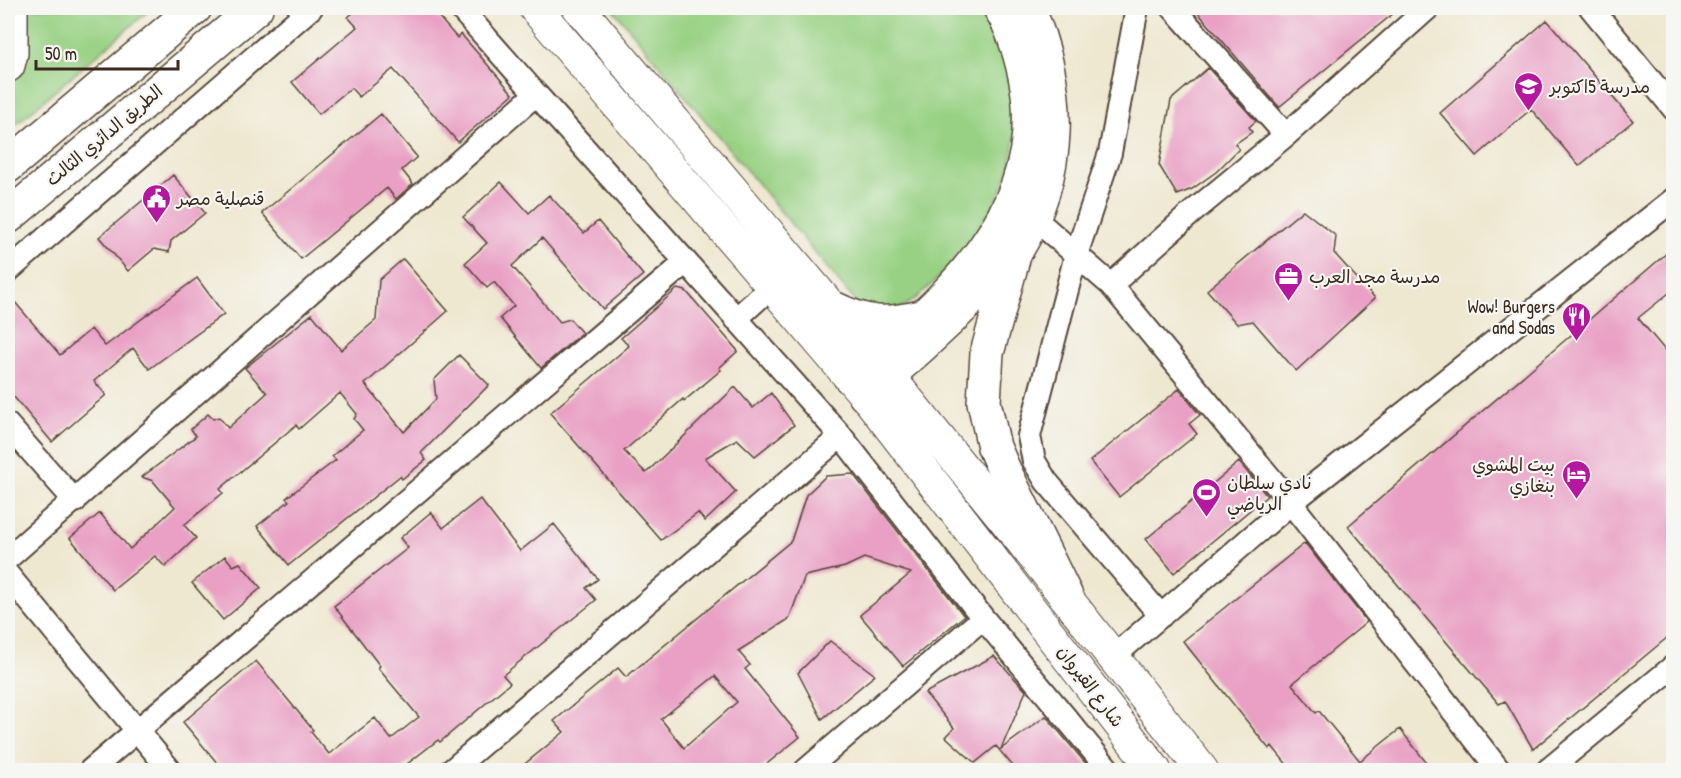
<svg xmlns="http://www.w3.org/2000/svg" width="1681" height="778" viewBox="0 0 1681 778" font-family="'Patrick Hand','Playpen Sans Arabic',sans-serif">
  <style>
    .green { fill: #99d184; stroke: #6a7e51; stroke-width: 1.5 }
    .building { fill: #e9a0c4; fill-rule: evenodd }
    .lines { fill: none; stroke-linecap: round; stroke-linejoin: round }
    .street-casing { stroke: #564639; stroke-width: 26 }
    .secondary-casing { stroke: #564639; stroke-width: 34 }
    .highway-casing { stroke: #564639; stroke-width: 36 }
    .street { stroke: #fff; stroke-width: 22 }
    .secondary { stroke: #fff; stroke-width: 32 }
    .highway { stroke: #fff; stroke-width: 33 }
    .labels { text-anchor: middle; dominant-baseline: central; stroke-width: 4.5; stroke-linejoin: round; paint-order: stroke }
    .poi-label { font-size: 18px; fill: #3b2a1e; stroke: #f6f6f2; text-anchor: start }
    .street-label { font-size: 18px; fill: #3b2a1e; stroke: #f6f6f2 }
  </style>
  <rect width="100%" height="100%" fill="#f6f6f2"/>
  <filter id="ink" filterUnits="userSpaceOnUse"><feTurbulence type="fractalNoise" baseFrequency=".0167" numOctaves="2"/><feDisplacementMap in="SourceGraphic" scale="12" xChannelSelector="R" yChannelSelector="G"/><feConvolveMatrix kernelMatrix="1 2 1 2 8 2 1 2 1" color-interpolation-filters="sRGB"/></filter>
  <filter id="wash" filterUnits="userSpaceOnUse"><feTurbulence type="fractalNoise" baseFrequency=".008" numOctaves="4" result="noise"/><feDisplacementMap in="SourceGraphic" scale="24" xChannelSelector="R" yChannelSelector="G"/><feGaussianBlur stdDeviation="1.35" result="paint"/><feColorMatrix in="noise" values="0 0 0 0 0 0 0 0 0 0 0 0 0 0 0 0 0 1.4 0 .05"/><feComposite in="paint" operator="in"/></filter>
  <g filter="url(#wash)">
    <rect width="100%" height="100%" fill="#efe8d1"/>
    <path class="green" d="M 19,8 L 152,8 L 8,131 L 8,95 L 13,80 Z
      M 612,8 L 980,8 C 998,37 1016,75 1017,110 C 1017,132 1011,172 1001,191 C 988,220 927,302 896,309 C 885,312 870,307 859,306 Z"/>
    <g id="blocks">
      <path class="building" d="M 359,8 L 431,8 L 457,38 L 461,34 L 513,94 L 458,142 L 393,69 L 359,97 L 351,88 L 319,114 L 292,82 L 357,27 L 348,17 Z
        M 1194,8 L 1400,8 L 1279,107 Z
        M 1547,20 L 1633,121 L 1579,166 L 1531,109 L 1477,156 L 1440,113 Z
        M 1208,68 L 1256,121 L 1249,127 L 1252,132 L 1235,144 L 1239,149 L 1216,172 L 1192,189 L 1177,195 L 1159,165 L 1171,100 Z
        M 381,114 L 417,157 L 402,170 L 413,184 L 396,199 L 387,188 L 301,259 L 262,213 Z
        M 173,175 L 205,213 L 171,241 L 169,252 L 154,249 L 128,271 L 99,237 Z
        M 501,182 L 529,213 L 549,195 L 584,233 L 598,221 L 643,275 L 603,309 L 542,238 L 512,266 L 560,322 L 570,319 L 582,333 L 541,368 L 500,318 L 514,306 L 494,282 L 487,288 L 465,263 L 487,243 L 463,217 Z
        M 1303,210 L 1336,236 L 1334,253 L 1375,298 L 1296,371 L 1253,321 L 1237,324 L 1207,290 Z
        M 1674,247 L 1674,289 L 1638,318 L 1674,361 L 1674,632 L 1533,749 L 1505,701 L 1499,704 L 1348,526 Z
        M 403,259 L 448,311 L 365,384 L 404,432 L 436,399 L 434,380 L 459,355 L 489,385 L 421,453 L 426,460 L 402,479 L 400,476 L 289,565 L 257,526 L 289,501 L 286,498 L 336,460 L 332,456 L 363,430 L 354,419 L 357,414 L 340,393 L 299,429 L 296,425 L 220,489 L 223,493 L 184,525 L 196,538 L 165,567 L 155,556 L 113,590 L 70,538 L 100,513 L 130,549 L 175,507 L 153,481 L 142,477 L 196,436 L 191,429 L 208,414 L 213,419 L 219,417 L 228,428 L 267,393 L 245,368 L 312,314 L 341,350 L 376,320 L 379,280 Z
        M 197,278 L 224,314 L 149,369 L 133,348 L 94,381 L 106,395 L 52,442 L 8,390 L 8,294 L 60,355 L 91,329 L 105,346 Z
        M 677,289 L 686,291 L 738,351 L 719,368 L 721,370 L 684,401 L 683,399 L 624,451 L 646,473 L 735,387 L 753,408 L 771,393 L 794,425 L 755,456 L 737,439 L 705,458 L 736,492 L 705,521 L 698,513 L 661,540 L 550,413 L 629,346 L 621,338 Z
        M 1179,389 L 1200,415 L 1189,424 L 1197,434 L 1119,497 L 1090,461 Z
        M 1239,462 L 1267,496 L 1174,573 L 1146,539 Z
        M 853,474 L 964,616 L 903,666 L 860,615 L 911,573 L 864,558 L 845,567 L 805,576 L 789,619 L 738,651 L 750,665 L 745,669 L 800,737 L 758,771 L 516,771 L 564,732 L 554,721 L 618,668 L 626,677 L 791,541 L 806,495 L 826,476 ZM 715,676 L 737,702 L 684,748 L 661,719 Z
        M 480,499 L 520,551 L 554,524 L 598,579 L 586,588 L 596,600 L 503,675 L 510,683 L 440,742 L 438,740 L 398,771 L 224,771 L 183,722 L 256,661 L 313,730 L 311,732 L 329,754 L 375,718 L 391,739 L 419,717 L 378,668 L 380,666 L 334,606 L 408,548 L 400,538 L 431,512 L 443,528 Z
        M 1305,543 L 1367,622 L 1292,684 L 1316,713 L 1319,711 L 1360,761 L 1400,729 L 1433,771 L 1292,771 L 1272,746 L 1269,749 L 1183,641 Z
        M 225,556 L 233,566 L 240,563 L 261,588 L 223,620 L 192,583 Z
        M 830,641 L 875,675 L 822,719 L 798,673 Z
        M 994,656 L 1026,691 L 1001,749 L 1046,716 L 1092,771 L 1017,771 L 996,746 L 975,763 L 946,737 L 954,728 L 925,693 Z"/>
    </g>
  </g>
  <g filter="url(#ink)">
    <use href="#blocks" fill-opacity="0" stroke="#564639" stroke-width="1.5"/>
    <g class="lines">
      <defs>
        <path id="street" d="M 460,8 L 536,94
          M 1137,8 L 1110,153 L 1076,255 L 1029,436 L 1034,461 L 1046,481 L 1161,616
          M 1173,8 L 1286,135
          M 1591,8 L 1674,109
          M 1034,218 L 1111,285 L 1291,503 L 1499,770
          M 8,271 L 311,8
          M 1111,285 L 1189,215 L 1286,135 L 1428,8
          M 736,319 L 773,285
          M 8,425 L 75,501
          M 8,558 L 536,94 L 686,262
          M 8,575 L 170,770
          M 1113,657 L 1291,503 L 1674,199
          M 91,770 L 686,262 L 841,436
          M 452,770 L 841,436 L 983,618 L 1109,770
          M 806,770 L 983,618
          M 1548,770 L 1674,666"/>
        <path id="secondary" d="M 535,8 L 870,401 L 1155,770
          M 579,8 L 874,358 L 1001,515 L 1202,770"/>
        <path id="highway" d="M 8,65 L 11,53 L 11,8
          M 8,166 L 195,8
          M 8,217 L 256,8
          M 1013,259 L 987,353 L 984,402 L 994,447 L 1004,470 L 1066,596
          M 831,307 C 868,325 885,326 925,316
          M 850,377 C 946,305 1053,207 1025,76 C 1020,53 1013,28 1000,8
          M 865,395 C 904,363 941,329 976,294 C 989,281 1006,266 1016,251 C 1064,173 1063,89 1028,8"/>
      </defs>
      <use href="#street" class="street-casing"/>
      <use href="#secondary" class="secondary-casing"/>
      <use href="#highway" class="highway-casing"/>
      <use href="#street" class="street"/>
      <use href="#secondary" class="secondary"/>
      <use href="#highway" class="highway"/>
    </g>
  </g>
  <defs>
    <symbol id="school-pin" viewBox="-11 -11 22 30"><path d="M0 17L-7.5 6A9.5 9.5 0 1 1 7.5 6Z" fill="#b5179e" stroke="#f6f6f2"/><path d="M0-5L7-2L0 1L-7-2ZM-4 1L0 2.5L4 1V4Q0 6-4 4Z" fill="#fff"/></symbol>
    <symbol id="civic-pin" viewBox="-11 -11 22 30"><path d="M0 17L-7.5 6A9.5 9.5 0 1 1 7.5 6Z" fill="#b5179e" stroke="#f6f6f2"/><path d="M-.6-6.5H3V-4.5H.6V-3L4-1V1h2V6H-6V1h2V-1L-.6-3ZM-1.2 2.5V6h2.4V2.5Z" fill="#fff"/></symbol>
    <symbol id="office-pin" viewBox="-11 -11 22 30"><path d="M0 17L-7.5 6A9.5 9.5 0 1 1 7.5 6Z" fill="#b5179e" stroke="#f6f6f2"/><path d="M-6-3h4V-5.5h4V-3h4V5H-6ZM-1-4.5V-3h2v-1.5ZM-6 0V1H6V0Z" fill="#fff"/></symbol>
    <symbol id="restaurant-pin" viewBox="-11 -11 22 30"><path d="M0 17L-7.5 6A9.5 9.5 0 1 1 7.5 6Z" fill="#b5179e" stroke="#f6f6f2"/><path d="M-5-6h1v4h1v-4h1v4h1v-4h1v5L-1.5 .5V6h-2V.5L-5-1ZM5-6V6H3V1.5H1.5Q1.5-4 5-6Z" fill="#fff"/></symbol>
    <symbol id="hotel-pin" viewBox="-11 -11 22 30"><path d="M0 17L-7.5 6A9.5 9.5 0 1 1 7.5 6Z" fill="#b5179e" stroke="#f6f6f2"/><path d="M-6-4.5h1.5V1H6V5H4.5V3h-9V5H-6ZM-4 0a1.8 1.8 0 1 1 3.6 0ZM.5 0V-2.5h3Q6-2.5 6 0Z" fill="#fff"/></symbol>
    <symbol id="stadium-pin" viewBox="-11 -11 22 30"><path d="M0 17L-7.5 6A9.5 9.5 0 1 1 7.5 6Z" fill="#b5179e" stroke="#f6f6f2"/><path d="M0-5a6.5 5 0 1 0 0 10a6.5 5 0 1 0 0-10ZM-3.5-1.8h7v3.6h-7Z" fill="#fff"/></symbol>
  </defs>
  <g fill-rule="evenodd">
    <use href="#school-pin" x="1512" y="70" width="33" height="45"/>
    <use href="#civic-pin" x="140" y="182" width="33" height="45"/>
    <use href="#office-pin" x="1272" y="260" width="33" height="45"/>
    <use href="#restaurant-pin" x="1560" y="300" width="33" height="45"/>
    <use href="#hotel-pin" x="1560" y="458" width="33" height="45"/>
    <use href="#stadium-pin" x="1190" y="476" width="33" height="45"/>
  </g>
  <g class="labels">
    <g class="poi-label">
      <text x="1550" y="86">مدرسة 5اكتوبر</text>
      <text x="177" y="198">قنصلية مصر</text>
      <text x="1309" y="276">مدرسة مجد العرب</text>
      <text x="1555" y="306" text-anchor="end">Wow! Burgers<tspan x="1555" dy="21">and Sodas</tspan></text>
      <text x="1555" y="464" text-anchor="end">بيت المشوي<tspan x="1555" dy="21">بنغازي</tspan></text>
      <text x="1227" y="482">نادي سلطان<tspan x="1227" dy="21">الرياضي</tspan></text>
    </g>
    <g class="street-label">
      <text transform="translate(104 135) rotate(-40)">الطريق الدائري الثالث</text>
      <text transform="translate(1091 686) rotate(53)">شارع القيروان</text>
    </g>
  </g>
  <rect width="1681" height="778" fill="none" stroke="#f6f6f2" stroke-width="30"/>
  <path d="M36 60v9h142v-9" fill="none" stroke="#3b2a1e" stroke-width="3"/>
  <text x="45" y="60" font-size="18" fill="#3b2a1e" stroke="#f6f6f2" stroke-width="4.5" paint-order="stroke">50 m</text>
</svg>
